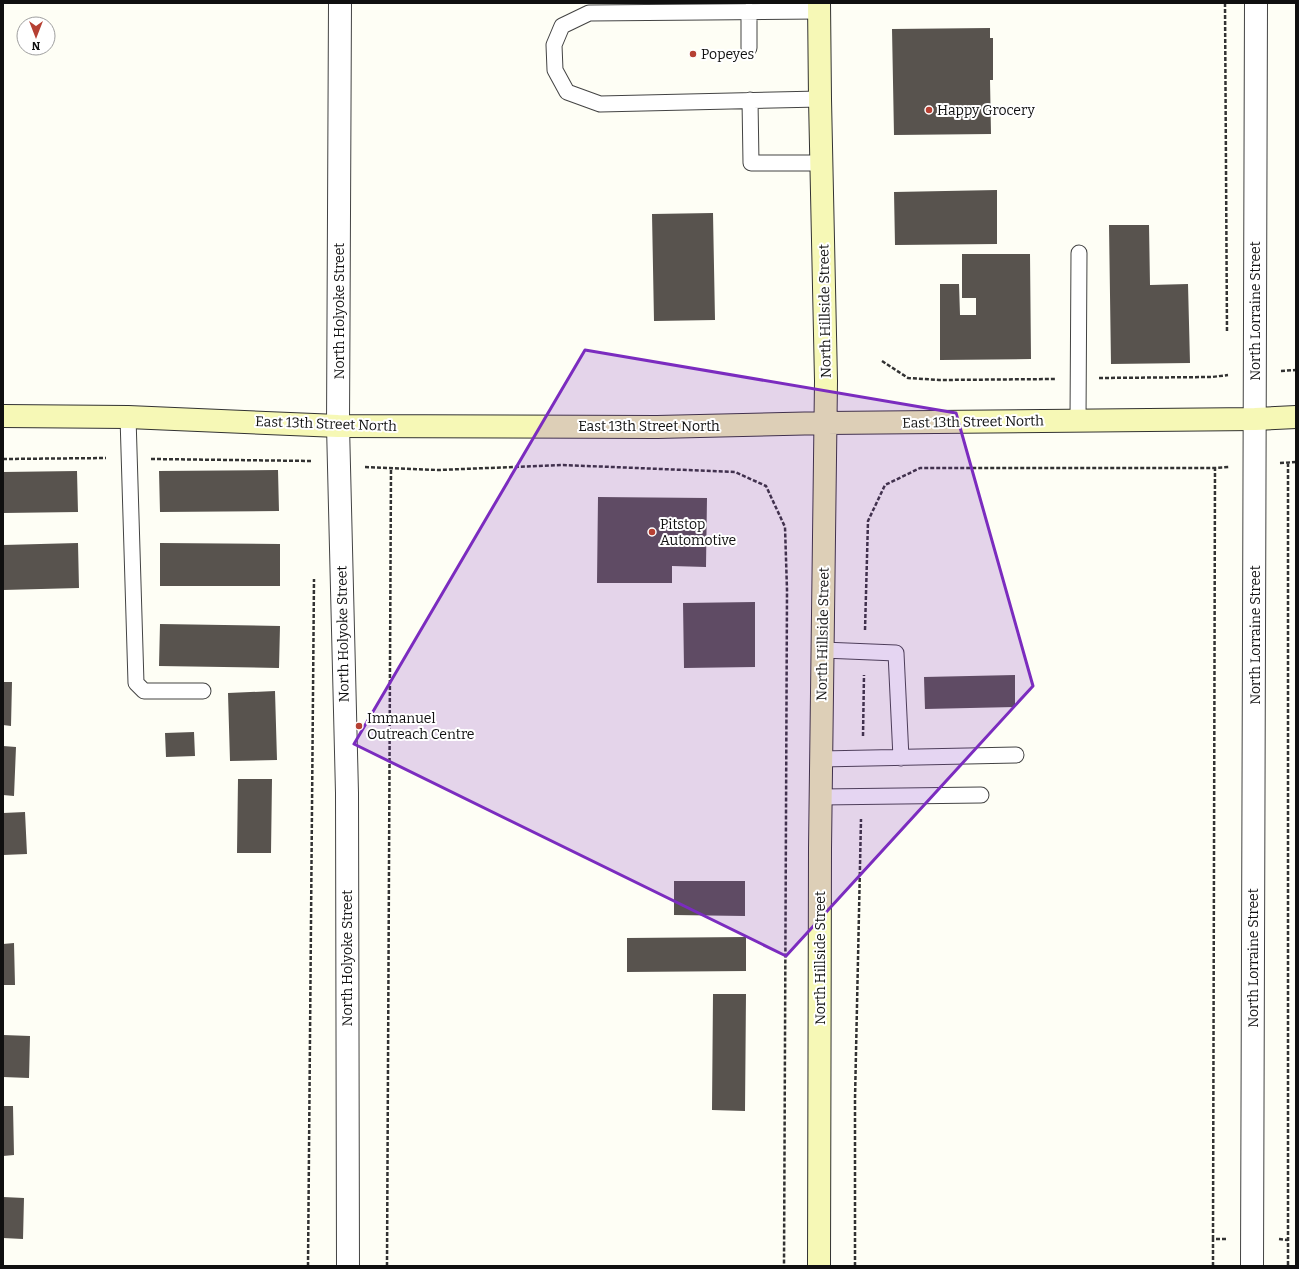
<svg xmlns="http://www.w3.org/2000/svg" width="1299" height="1269" viewBox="0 0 1299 1269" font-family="Bitter,serif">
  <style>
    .building { fill: #58534e }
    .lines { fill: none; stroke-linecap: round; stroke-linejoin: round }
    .lane-casing { stroke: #434343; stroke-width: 17 }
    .street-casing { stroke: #434343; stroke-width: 24 }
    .secondary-casing { stroke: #323232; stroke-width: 24 }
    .path { stroke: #323232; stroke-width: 2.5; stroke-dasharray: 4 2; stroke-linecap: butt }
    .lane { stroke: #fff; stroke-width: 15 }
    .street { stroke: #fff; stroke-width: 22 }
    .secondary { stroke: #f6f8b6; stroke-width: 22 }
    .marked { fill: #7b2cbf; fill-opacity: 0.2; stroke: #7b2cbf; stroke-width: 3; stroke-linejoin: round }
    .poi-dot { fill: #b64033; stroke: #fff; stroke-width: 1.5 }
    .labels { text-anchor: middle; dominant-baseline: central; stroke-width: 4; stroke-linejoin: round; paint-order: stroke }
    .poi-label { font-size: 14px; fill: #101010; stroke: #fff; text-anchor: start }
    .street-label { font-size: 14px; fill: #101010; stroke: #fff }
  </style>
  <rect width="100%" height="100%" fill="#fefef5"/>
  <path class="building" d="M 990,28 L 990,38 L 993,38 L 993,80 L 990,80 L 991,134 L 894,135 L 892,29 Z
    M 997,190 L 997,244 L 895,245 L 894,192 Z
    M 713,213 L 715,320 L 654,321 L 652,214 Z
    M 1109,225 L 1149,225 L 1150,285 L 1188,284 L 1190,363 L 1111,364 Z
    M 962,254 L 1030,254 L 1031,359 L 940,360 L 940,284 L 959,284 L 960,315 L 976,315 L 976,298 L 962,298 Z
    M 278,470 L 279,511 L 160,512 L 159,471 Z
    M 77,471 L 78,512 L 3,513 L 3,472 Z
    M 598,497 L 707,498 L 706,567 L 672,566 L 672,583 L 597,583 Z
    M 78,543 L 79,588 L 3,590 L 3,545 Z
    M 160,543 L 280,544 L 280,586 L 160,586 Z
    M 755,602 L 755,667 L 684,668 L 683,603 Z
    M 160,624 L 280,626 L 279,668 L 159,666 Z
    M 1015,675 L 1015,707 L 925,709 L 924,677 Z
    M 3,682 L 12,682 L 11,726 L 3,725 Z
    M 275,691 L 277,760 L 230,761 L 228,693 Z
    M 194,732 L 195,756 L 166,757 L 165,733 Z
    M 3,746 L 16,747 L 14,796 L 3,795 Z
    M 238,779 L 272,779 L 271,853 L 237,853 Z
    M 25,812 L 27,854 L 3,855 L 3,813 Z
    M 674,881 L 745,881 L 745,916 L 674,915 Z
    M 746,937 L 746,971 L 627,972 L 627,938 Z
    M 14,943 L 15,985 L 3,985 L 3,944 Z
    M 713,994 L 746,994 L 745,1111 L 712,1110 Z
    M 3,1035 L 30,1036 L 29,1078 L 3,1077 Z
    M 3,1106 L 13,1106 L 14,1155 L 3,1156 Z
    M 3,1197 L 24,1198 L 23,1239 L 3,1238 Z"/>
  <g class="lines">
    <defs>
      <path id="lane" d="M 749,11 L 749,48
        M 819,11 L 589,13 L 562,26 L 554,45 L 555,70 L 567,92 L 600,104 L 820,99
        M 750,100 L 751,163 L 822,163
        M 128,417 L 136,683 L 144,691 L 203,691
        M 1078,420 L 1079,253
        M 823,650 L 896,653 L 901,758
        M 821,759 L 1016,755
        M 821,797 L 981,795"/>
      <path id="street" d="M 340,3 L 338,426 L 347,793 L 348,1266
        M 1252,1266 L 1256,3"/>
      <path id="secondary" d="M 819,3 L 820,99 L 826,381 L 820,849 L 819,1266
        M 3,416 L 128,417 L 338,426 L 657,427 L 826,423 L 1255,419 L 1296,417"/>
    </defs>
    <use href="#lane" class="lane-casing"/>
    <use href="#street" class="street-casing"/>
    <use href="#secondary" class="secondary-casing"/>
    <path class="path" d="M 1225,3 L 1227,333
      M 882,361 L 908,378 L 939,380 L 1056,379
      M 1281,371 L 1296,370
      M 1099,378 L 1212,377 L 1228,375
      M 3,459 L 106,458
      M 151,459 L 312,461
      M 1280,463 L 1296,462
      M 1288,463 L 1288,1266
      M 365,467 L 438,470 L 563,465 L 735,472 L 766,486 L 785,527 L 787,590 L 784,1266
      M 865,630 L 868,521 L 885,485 L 920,468 L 1215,468 L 1229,467
      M 863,736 L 864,675
      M 1213,1239 L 1215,468
      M 1279,1239 L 1288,1240
      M 308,1266 L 314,579
      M 387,1266 L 391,468
      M 855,1266 L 855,1099 L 861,819
      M 1213,1266 L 1213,1239 L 1226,1239"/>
    <use href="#lane" class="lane"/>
    <use href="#street" class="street"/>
    <use href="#secondary" class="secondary"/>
  </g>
  <path class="marked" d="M 585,350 L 956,413 L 1033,686 L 786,956 L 354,744 Z"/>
  <g class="poi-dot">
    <circle cx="693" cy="54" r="4"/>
    <circle cx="929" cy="110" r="4"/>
    <circle cx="652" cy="532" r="4"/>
    <circle cx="359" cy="726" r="4"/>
  </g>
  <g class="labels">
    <g class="poi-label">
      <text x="701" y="54">Popeyes</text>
      <text x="937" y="110">Happy Grocery</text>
      <text x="660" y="524">Pitstop<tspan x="660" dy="16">Automotive</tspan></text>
      <text x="367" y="718">Immanuel<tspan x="367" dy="16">Outreach Centre</tspan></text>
    </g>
    <g class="street-label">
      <text transform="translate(339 311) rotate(-90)">North Holyoke Street</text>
      <text transform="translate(825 311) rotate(-91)">North Hillside Street</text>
      <text transform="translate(1255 311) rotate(-90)">North Lorraine Street</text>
      <text transform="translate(973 422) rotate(-1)">East 13th Street North</text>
      <text transform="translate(326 424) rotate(2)">East 13th Street North</text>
      <text x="649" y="426">East 13th Street North</text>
      <text transform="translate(343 634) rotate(-91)">North Holyoke Street</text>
      <text transform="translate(823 634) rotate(-89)">North Hillside Street</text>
      <text transform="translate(1255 635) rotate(-90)">North Lorraine Street</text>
      <text transform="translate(347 958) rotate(-90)">North Holyoke Street</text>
      <text transform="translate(820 958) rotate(-90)">North Hillside Street</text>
      <text transform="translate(1253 958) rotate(-90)">North Lorraine Street</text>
    </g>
  </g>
  <rect width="1299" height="1269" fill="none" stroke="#101010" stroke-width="8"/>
  <g transform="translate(36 36) rotate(180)"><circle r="19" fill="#ffffff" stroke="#9f9f9f"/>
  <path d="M0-3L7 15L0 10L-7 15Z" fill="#b64033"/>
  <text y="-6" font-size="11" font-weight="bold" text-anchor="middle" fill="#101010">N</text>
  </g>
</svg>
